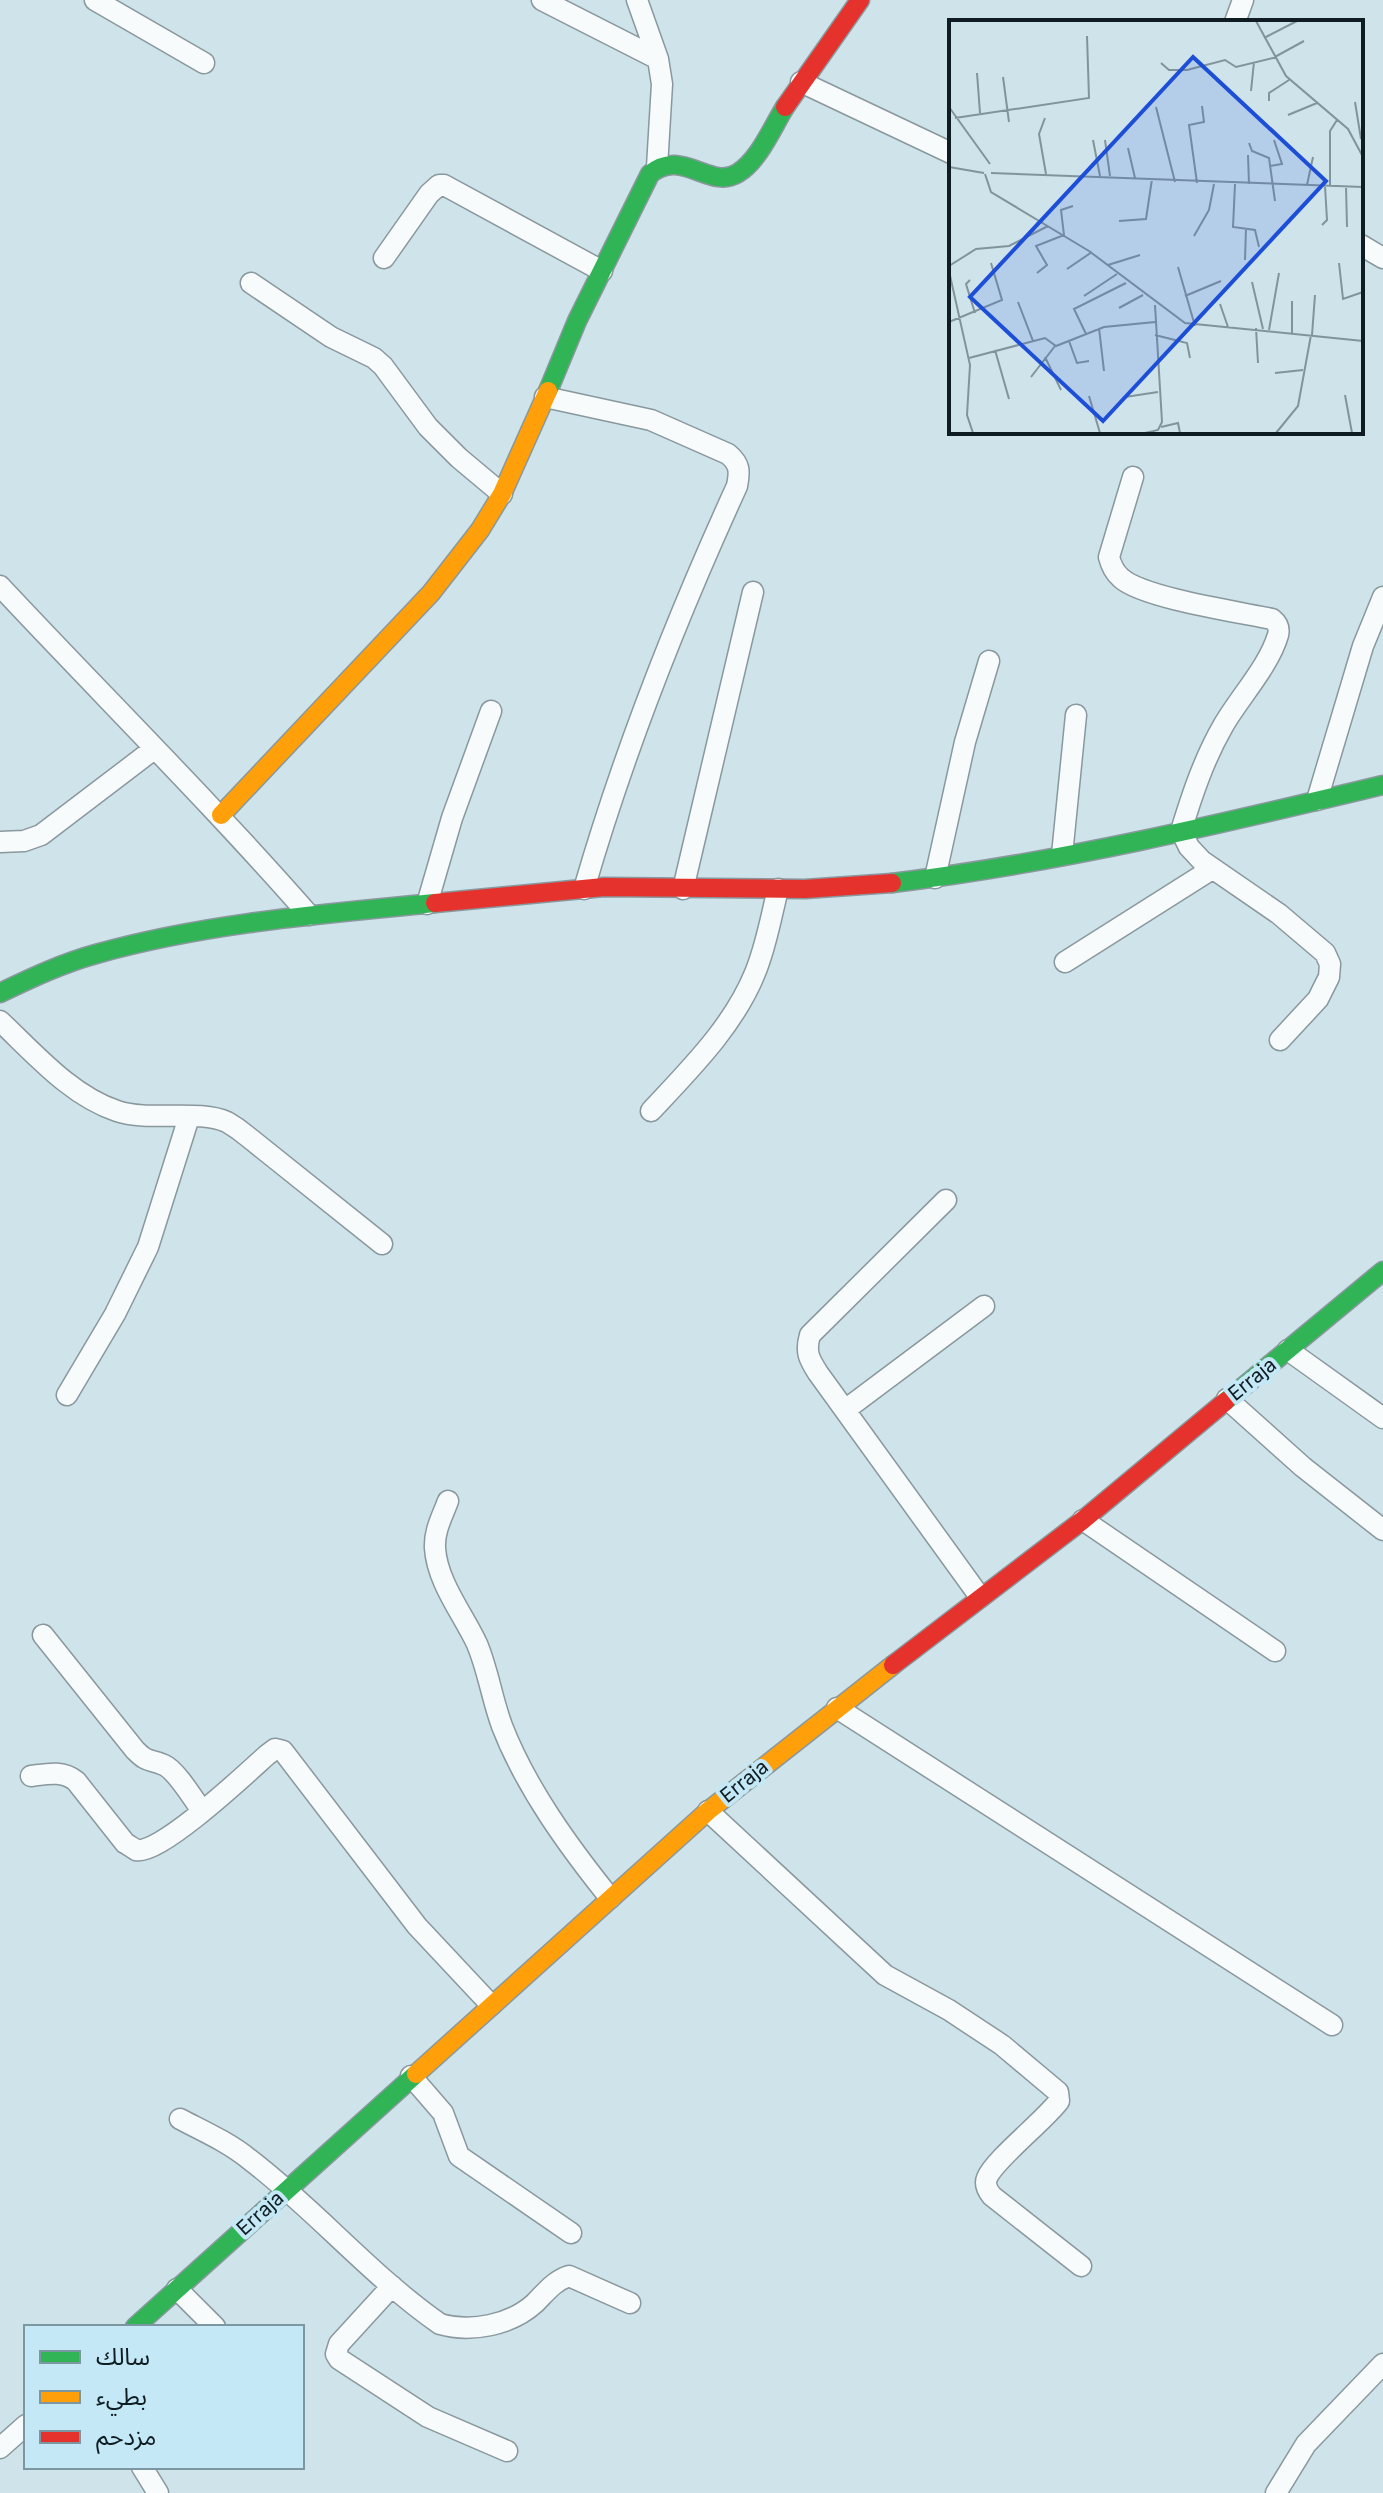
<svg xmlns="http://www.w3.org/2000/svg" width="1383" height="2493" viewBox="0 0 1383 2493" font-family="Inter,'Noto Sans Arabic',sans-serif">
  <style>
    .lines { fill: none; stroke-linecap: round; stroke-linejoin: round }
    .street-casing { stroke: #89989d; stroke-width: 23 }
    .fast-casing { stroke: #89989d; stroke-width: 21 }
    .slow-casing { stroke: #89989d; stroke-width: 21 }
    .jam-casing { stroke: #89989d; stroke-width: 21 }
    .street { stroke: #f8fbfc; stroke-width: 20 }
    .fast { stroke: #30b455; stroke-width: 18 }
    .slow { stroke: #ff9f0a; stroke-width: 18 }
    .jam { stroke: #e5322d; stroke-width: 18 }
    .labels { text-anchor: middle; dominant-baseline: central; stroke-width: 8; stroke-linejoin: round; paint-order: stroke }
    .street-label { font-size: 20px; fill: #0f1d22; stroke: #c4e8f6 }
    .inset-road { fill: none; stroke: #82949b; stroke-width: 2 }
    .view { fill: #1d4ed8; fill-opacity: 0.15; stroke: #1d4ed8; stroke-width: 4 }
    .inset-edge { fill: none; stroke: #0f1d22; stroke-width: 4 }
  </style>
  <rect width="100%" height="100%" fill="#cfe3eb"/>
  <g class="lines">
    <defs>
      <path id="street" d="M 95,0 L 204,63
        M 542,0 L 658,59
        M 637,0 L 658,59 L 662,84 L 657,167
        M 1235,22 L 1243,0
        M 801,82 L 951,153
        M 1361,245 L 1383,258
        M 384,258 L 429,194 L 439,185 L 444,185 L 602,271
        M 251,283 L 331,337 L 374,358 L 383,366 L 428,427 L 459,458 L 502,494
        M 545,397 L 651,420 L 728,454 C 740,464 740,471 737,486 C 677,617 624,751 584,889
        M 1133,477 L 1109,557 C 1111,565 1114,572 1121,578 C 1143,598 1239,612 1272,619 C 1277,623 1280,627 1278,635 C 1269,666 1239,698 1223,726 C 1204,759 1192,795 1181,831 L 1189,847 L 1202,861 L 1279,914 L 1325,953 L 1330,964 L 1329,977 L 1318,999 L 1280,1040
        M 0,586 C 103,696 210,802 309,915
        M 1317,800 L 1363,646 L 1383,597
        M 0,842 L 24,841 L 41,835 L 154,749
        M 1062,855 L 1076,715
        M 935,878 L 965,742 L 989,661
        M 683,889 L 753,592
        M 427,904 L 452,818 L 491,711
        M 1065,962 L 1212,869
        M 0,1021 C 34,1053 71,1096 117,1111 C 149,1122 199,1109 227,1122 C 234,1126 241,1131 247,1136 L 382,1244
        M 651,1111 C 690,1069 733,1027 755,973 C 766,947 771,917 778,889
        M 946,1200 L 810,1335 C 805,1352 809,1359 818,1373 L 980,1597
        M 1288,1350 L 1383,1418
        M 67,1395 L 115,1314 L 148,1247 L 189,1117
        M 1227,1399 L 1303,1467 L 1383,1530
        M 845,1410 L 984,1306
        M 448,1501 C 442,1517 434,1531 435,1548 C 437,1582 463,1614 477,1644 C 488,1670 492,1699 502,1726 C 526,1788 569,1847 610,1898
        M 1083,1520 L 1275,1651
        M 43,1635 L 135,1750 C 149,1764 148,1758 164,1765 C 176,1770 194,1800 202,1811
        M 837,1708 L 1332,2025
        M 31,1776 C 47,1774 62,1770 76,1781 L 125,1843 C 126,1843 134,1849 136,1850 C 159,1856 248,1772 267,1755 L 275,1749 L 283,1751 L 417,1926 L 491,2005
        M 708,1811 L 885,1975 L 949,2010 L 1002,2045 L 1058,2092 L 1059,2101 C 1044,2121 994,2160 987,2178 C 984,2185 988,2191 992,2196 L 1081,2266
        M 411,2076 L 443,2113 L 459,2156 L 571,2233
        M 180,2119 C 203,2131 228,2142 249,2159 C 316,2210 371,2276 440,2324 C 471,2333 511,2325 535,2303 C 546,2292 554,2281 569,2276 L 630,2303
        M 392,2286 L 339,2344 L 336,2354 L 339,2359 L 428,2417 L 507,2451
        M 177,2289 L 215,2327
        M 0,2448 L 26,2425
        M 142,2467 L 158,2493
        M 1276,2493 L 1306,2444 L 1383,2364"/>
      <path id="fast" d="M 548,391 L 577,321 L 650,174 C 682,147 710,191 738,173 C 759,160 772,128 785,107
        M 892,883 C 1057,863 1221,824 1383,785
        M 0,993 C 31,978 63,963 96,954 C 206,923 322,914 435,903
        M 1226,1401 L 1383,1271
        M 135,2327 L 416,2074"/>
      <path id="slow" d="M 221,815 L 431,593 L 480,530 L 502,494 L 548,391
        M 416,2074 L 708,1811 L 893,1665"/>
      <path id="jam" d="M 785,107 L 860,0
        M 435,903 L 604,887 L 805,889 L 892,883
        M 893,1665 L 1083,1520 L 1226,1401"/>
    </defs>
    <use href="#street" class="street-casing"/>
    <use href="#fast" class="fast-casing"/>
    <use href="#slow" class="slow-casing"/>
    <use href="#jam" class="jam-casing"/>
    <use href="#street" class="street"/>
    <use href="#fast" class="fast"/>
    <use href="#slow" class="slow"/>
    <use href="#jam" class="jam"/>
  </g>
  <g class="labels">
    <g class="street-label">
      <text transform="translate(1252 1379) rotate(-39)">Erraja</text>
      <text transform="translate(744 1781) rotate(-39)">Erraja</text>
      <text transform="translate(260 2213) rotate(-42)">Erraja</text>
    </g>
  </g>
  <g transform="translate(949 20)">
    <rect width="414" height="414" fill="#cfe3eb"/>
    <path class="inset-road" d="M 307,1 L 337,56 L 399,109 L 414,137M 315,18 L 348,1M 212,43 L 220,50 L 238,50 L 276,40 L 287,47 L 324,38 L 355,21M 28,53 L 31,93M 54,57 L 60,102M 302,71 L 305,42M 320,81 L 320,73 L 340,60M 406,82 L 412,119M 0,87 L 41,144M 207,87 L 226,162M 339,95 L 368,83M 6,98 L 140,78 L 138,16M 96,98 L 90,114 L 97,154M 144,120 L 151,156M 156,120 L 161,156M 300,123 L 303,131 L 320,138 L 326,181M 179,128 L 186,158M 299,135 L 300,164M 321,146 L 333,144 L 325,120M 0,147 L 35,153M 42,153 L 414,167M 36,154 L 42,172 L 140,231 L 236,303 L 414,321M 248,163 L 240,105 L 255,102 L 253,86M 286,164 L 284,207 L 306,210 L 310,227M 358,165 L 364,137M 381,166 L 381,111 L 388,100M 397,166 L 398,207M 170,201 L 197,199 L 203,159M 373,205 L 378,200 L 376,166M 245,216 L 260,190 L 265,164M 296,240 L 297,208M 390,243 L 394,279 L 414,272M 159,245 L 191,235M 0,246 L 27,229 L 60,226 L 99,206M 229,247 L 246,306M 118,249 L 143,232M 0,251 L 21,345 L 18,395 L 24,413M 88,253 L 98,245 L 87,226 L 115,215 L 112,190 L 124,186M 21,260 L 17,264 L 26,293M 303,262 L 314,309M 135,276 L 168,254M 236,276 L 272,261M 69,282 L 84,321M 271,284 L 279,307M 170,288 L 194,275M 0,302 L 53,280 L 42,243M 150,308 L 155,351M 307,308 L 309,343M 320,310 L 330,253M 343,313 L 343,281M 137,314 L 125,289 L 177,263M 206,315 L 238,323 L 241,338M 363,315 L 366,275M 120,321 L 128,343 L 140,341M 46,330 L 60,379M 96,337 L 112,370M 20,338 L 96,318 L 107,326 L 155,307 L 206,302M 326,353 L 354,350M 82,357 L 106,326M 396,375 L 403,413M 140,376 L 151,413M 176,377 L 209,372M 212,407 L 229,403 L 231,413M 196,413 L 209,410 L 213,402 L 206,285M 327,413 L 349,386 L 362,315"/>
    <path class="view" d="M 244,37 L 377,161 L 154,401 L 21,277 Z"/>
    <rect width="414" height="414" class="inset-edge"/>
  </g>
  <rect x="24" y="2325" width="280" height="144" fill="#c4e8f6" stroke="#7c97a1" stroke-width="2"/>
  <rect x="40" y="2351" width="40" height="12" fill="#30b455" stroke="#7c97a1" stroke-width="2"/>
  <text x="96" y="2365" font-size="24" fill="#0f1d22">سالك</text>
  <rect x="40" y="2391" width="40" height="12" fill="#ff9f0a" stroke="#7c97a1" stroke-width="2"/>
  <text x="96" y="2405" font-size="24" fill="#0f1d22">بطيء</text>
  <rect x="40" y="2431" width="40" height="12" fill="#e5322d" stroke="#7c97a1" stroke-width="2"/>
  <text x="96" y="2445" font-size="24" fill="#0f1d22">مزدحم</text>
</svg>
